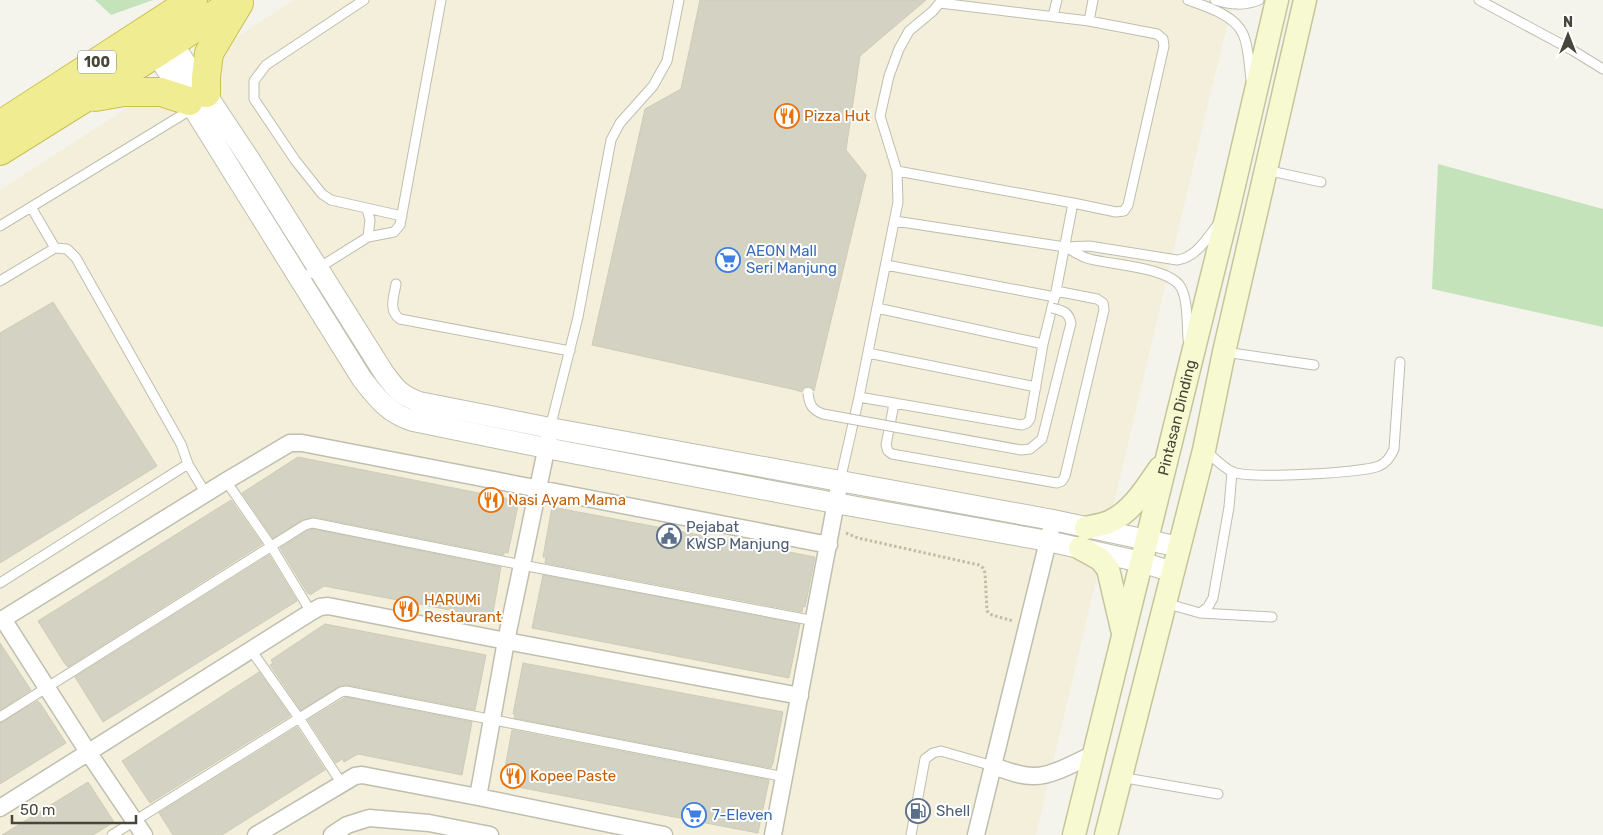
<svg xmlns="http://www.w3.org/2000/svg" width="1603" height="835" viewBox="0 0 1603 835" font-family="Rubik,sans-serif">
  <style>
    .commercial { fill: #f3efda }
    .green { fill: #c5e3ba }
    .building { fill: #d4d2c3; stroke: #ceccb7 }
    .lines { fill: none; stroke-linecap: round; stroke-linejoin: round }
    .service-casing { stroke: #bfbeaf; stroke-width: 11 }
    .minor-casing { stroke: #bfbeaf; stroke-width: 19 }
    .tertiary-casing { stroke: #bfbeaf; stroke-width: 22 }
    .secondary-casing { stroke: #c5c59a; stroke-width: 25 }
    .trunk-casing { stroke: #cbc04f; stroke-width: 30 }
    .path { stroke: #bfbda2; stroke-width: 3; stroke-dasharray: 2.5 2.5; stroke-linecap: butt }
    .service { stroke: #fff; stroke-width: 9 }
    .minor { stroke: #fff; stroke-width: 16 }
    .tertiary { stroke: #fff; stroke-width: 20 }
    .secondary { stroke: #f7f9d1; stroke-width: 22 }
    .trunk { stroke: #f0ec92; stroke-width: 28 }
    .service-bridge-casing { stroke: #bfbeaf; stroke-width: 11; stroke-linecap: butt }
    .service-bridge { stroke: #fff; stroke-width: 9 }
    .labels { text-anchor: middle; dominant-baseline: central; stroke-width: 4; stroke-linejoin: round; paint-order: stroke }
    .shield { fill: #fff; stroke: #7f7e75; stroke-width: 1 }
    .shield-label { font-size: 14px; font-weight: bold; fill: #48463a }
    .food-label { font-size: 15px; fill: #c56008; stroke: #fff; text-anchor: start }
    .shop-label { font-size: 15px; fill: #366cbe; stroke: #fff; text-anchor: start }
    .street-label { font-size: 15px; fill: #48463a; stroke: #fff }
    .service-label { font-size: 15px; fill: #4e5e75; stroke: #fff; text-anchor: start }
  </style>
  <rect width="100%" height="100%" fill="#f4f4ec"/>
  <path class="commercial" d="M 294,0 L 1234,0 L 1210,95 L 1036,835 L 0,835 L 0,190 Z"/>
  <path class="green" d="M 95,0 L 153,0 L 111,15 Z
    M 1438,164 L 1603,209 L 1603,327 L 1432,289 Z"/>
  <path class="building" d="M 700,0 L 926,0 L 860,56 L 846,150 L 866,175 L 814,391 L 811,388 L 808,387 L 804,388 L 802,392 L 796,390 L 592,345 L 645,109 L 681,89 Z
    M 53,302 L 157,466 L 0,563 L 0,333 Z
    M 298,457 L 519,501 L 508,553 L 504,552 L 504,555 L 314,517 L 302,520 L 273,538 L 242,493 Z
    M 231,500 L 262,544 L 68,667 L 65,664 L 38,621 Z
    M 552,507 L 815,557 L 805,607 L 803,606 L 802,612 L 545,563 L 546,557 L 543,557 Z
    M 313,529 L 501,567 L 492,618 L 324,586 L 310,595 L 309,593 L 308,594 L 280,548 L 307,531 Z
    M 269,555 L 297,601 L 103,722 L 75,677 Z
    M 543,575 L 800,624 L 789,678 L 532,628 Z
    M 325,624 L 486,655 L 475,710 L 347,685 L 338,687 L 301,710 L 270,665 L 273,663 L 271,660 Z
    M 0,643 L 31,690 L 0,710 Z
    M 523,663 L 783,712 L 773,763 L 771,768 L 514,718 L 515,715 L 513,714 Z
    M 259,672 L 290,716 L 150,803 L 122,761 Z
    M 346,697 L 472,722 L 462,775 L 358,754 L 344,762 L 342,759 L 336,763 L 308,720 Z
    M 38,701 L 39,703 L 40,703 L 66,743 L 0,784 L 0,723 Z
    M 297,727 L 325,770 L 222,835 L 173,835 L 159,813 Z
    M 512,730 L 769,780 L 758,833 L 502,784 Z
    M 88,782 L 114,822 L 93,835 L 2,835 Z"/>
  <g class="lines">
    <defs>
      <path id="service" d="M 364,0 L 266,65 L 254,81 L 254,99 L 295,160 L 322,194 L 331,200 L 402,216
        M 1188,0 C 1205,6 1235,15 1243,34 C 1249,47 1249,65 1251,80
        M 1215,0 C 1231,5 1244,6 1259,0
        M 1479,0 L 1572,50 L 1603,69
        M 940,3 L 1089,21
        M 1053,16 L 1057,0
        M 1266,170 L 1321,182
        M 897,171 L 1073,203 L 1116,212 L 1124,211 L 1128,205 L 1164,46 L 1163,39 L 1157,34 L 1089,21 L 1093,0
        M 31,207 L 55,248 L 67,249 L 76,258 L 181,444 L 188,464 L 206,494
        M 367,209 L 370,220 L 368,237 L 394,232 L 400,225 L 441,0
        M 895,221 L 1065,247 L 1089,246 L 1177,260 C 1196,258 1207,238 1219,223
        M 0,226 L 192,109
        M 1066,247 C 1073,251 1081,257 1090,259 C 1112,265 1167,267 1180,286 C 1188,298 1187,324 1188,339
        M 886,265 L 1055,297
        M 301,279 L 368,237
        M 0,281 L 55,248
        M 396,284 C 394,296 388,311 400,319 L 570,351
        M 877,308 L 1043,344
        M 1225,352 L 1314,365
        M 868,353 L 1036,387
        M 859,397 L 1022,425 L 1027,423 L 1030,419 L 1043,344 L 1056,291 L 1073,203
        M 894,404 L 886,445 L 888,451 L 892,454 L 1057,483 L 1062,481 L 1065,476 L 1104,310 L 1103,303 L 1097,299 L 1056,291
        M 550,428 L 578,317 L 611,140 L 620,123 L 653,86 L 667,61 L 679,0
        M 1206,451 C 1213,457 1225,469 1233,472 C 1250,479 1362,473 1379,466 C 1387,463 1391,456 1394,449 L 1400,362
        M 226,481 L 271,546 L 311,612
        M 840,481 L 859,397 L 898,202 L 897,171 L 880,116 L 889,76 L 899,49 L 909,31 L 933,11 L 942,0
        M 0,583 L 188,464
        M 1165,603 L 1200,613 L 1208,607 L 1213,598 L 1229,507 L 1232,472
        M 1200,613 L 1272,617
        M 251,650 L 299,718 L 342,784
        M 0,717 L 305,525 L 313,523 L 522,565 L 815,621
        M 1120,777 L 1218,794
        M 112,835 L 341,692 L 346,691 L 785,777
        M 911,835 L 925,759 L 933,753 L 941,751 L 993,766"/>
      <path id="minor" d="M 3,619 L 88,752 L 144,835
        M 0,621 L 226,481 L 290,443 L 302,443 L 829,545
        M 993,766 C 1006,770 1021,777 1035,776 C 1053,776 1078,761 1094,754
        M 478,797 L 506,641 L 549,436
        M 0,808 L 311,612 L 320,607 L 328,606 L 506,641 L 800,696
        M 256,835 L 355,776 L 362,775 L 478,797 L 664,835
        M 332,835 L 347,825 L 369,818 L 429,823 L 490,835
        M 773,835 L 840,481
        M 976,835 L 1051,529"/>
      <path id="tertiary" d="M 165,32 L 250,160 L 384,373 C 396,389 400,395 419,402 L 550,428 L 1053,520 L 1180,547
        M 149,44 L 193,108 L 362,379 C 378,399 388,413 413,421 L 546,448 L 835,503 L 1048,541 L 1141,562 L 1173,572"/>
      <g id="secondary">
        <path d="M 1086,528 C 1094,526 1102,525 1109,522 C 1132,512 1146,488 1160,468"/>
        <path d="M 1080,548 L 1100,559 L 1108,569 L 1122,629"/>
        <path id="s1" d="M 1074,835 L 1228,211 L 1277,0"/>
        <path d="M 1106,835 L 1204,450 L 1224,352 L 1305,0"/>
      </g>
      <path id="trunk" d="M 206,93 L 206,77 L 209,53 L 239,3
        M 95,97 L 124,92 L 161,92 L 189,101
        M 0,125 L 193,0
        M 0,151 L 155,54 L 237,0"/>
    </defs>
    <use href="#service" class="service-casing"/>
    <use href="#minor" class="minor-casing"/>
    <use href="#tertiary" class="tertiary-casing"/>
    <use href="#secondary" class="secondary-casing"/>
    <use href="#trunk" class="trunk-casing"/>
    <path class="path" d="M 846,533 L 858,538 L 979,565 L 983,568 L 985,573 L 987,611 L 992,615 L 1013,621"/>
    <use href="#service" class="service"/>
    <use href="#minor" class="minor"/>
    <use href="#tertiary" class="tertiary"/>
    <use href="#secondary" class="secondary"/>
    <use href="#trunk" class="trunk"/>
    <defs>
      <path id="service-bridge" d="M 808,393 C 809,404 812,410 823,414 L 1021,450 L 1030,449 L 1042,439 L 1071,323 C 1068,311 1063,311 1052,308"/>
    </defs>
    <use href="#service-bridge" class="service-bridge-casing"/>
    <use href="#service-bridge" class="service-bridge"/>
  </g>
  <defs>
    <symbol id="restaurant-ring" viewBox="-11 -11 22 22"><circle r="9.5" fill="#fff" stroke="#e8710a" stroke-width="1.5"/><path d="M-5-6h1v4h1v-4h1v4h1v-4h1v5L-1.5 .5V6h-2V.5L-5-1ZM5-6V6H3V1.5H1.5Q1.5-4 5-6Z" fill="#e8710a"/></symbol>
    <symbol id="supermarket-ring" viewBox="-11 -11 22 22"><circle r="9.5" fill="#fff" stroke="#3f7fe0" stroke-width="1.5"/><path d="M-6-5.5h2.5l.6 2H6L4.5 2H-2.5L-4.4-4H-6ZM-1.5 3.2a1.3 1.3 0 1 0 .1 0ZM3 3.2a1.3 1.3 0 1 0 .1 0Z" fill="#3f7fe0"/></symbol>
    <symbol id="civic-ring" viewBox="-11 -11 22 22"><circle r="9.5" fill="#fff" stroke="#5c6f8a" stroke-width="1.5"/><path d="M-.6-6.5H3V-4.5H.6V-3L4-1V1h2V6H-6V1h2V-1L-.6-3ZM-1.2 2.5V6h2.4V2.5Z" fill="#5c6f8a"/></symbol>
    <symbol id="fuel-ring" viewBox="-11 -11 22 22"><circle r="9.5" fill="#fff" stroke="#5c6f8a" stroke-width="1.5"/><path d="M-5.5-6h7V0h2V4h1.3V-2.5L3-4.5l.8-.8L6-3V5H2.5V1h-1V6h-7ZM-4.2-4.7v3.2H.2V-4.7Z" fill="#5c6f8a"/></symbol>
  </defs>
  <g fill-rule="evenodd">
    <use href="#restaurant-ring" x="773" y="102" width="28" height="28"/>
    <use href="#supermarket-ring" x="714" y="246" width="28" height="28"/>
    <use href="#restaurant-ring" x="477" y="486" width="28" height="28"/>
    <use href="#civic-ring" x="655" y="522" width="28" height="28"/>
    <use href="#restaurant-ring" x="392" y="595" width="28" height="28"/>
    <use href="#restaurant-ring" x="499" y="762" width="28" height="28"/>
    <use href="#fuel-ring" x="904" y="797" width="28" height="28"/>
    <use href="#supermarket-ring" x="680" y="801" width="28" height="28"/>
  </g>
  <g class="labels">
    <rect class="shield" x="78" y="50.5" width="38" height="23" rx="4"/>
    <g class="shield-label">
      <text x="97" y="62">100</text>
    </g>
    <g class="food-label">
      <text x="804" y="116">Pizza Hut</text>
      <text x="508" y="500">Nasi Ayam Mama</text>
      <text x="424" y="600">HARUMi<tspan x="424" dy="17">Restaurant</tspan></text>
      <text x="530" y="776">Kopee Paste</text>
    </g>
    <g class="shop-label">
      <text x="746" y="251">AEON Mall<tspan x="746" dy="17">Seri Manjung</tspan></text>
      <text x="712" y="815">7-Eleven</text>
    </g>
    <g class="street-label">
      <text stroke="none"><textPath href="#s1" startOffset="430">Pintasan Dinding</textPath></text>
    </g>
    <g class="service-label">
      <text x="686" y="527">Pejabat<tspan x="686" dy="17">KWSP Manjung</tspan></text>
      <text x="936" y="811">Shell</text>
    </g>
  </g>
  <g transform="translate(1568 35)" stroke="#ffffff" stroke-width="4" paint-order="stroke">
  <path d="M0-4L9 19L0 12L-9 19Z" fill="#48463a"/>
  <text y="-8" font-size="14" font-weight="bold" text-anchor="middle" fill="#48463a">N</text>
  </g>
  <path d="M12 815v8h124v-8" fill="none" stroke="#48463a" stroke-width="2.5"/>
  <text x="20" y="815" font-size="15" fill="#48463a" stroke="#ffffff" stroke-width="4" paint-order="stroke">50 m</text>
</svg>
